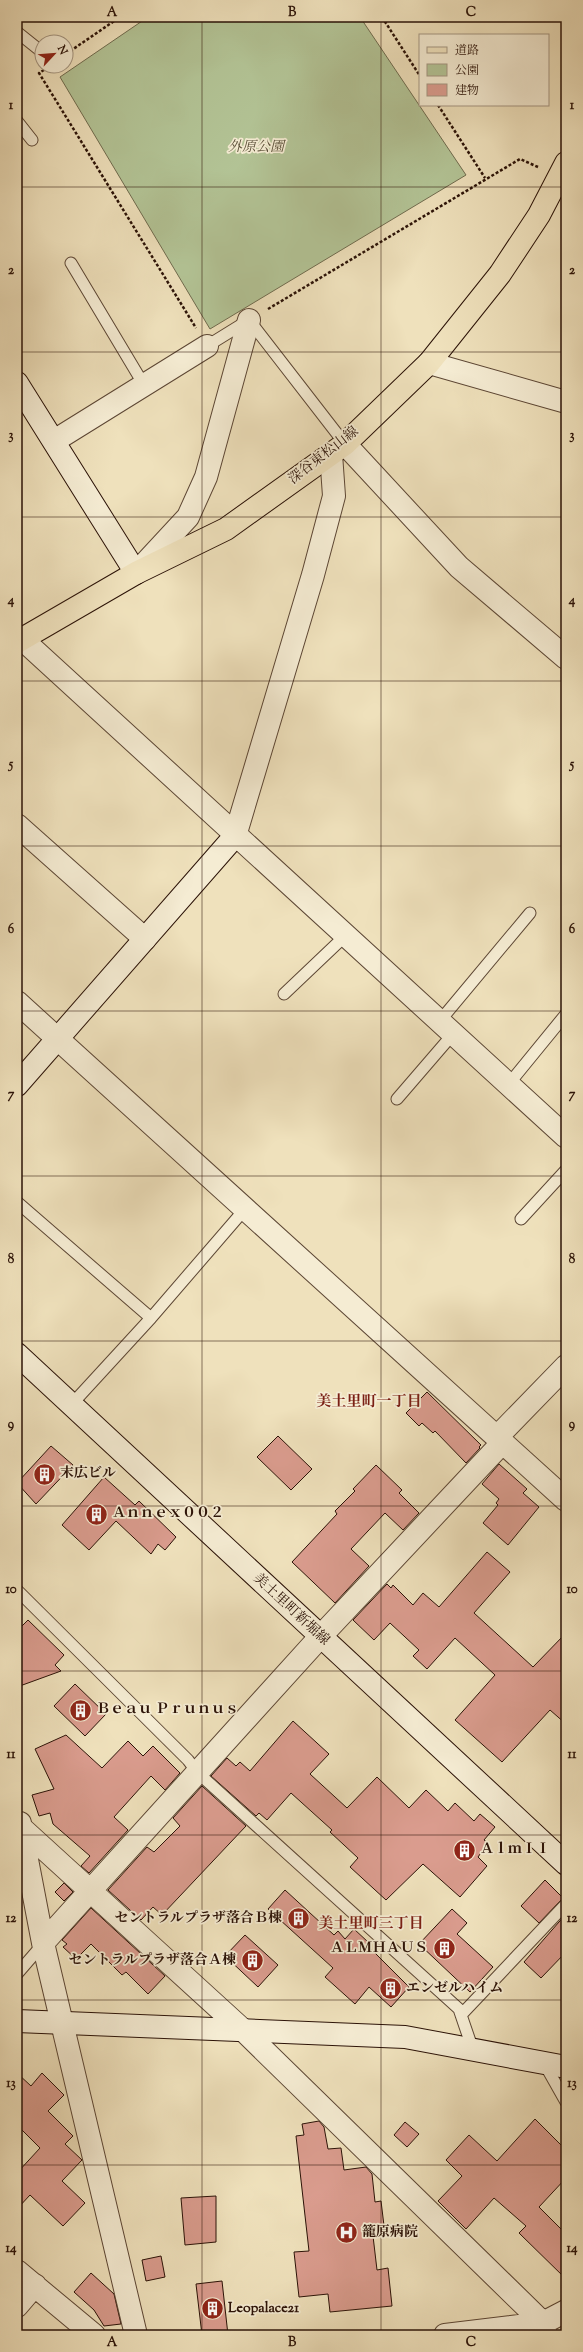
<svg xmlns="http://www.w3.org/2000/svg" width="583" height="2352" viewBox="0 0 583 2352" font-family="'Sorts Mill Goudy','Noto Serif JP',serif">
  <style>
    .green { fill: #b3c496; stroke: #6f6b4e }
    .building { fill: #da9c8e; stroke: #2b1207 }
    .lines { fill: none; stroke-linecap: round; stroke-linejoin: round }
    .lane-casing { stroke: #5c4634; stroke-width: 13 }
    .street-casing { stroke: #5c4634; stroke-width: 24 }
    .secondary-casing { stroke: #2b1207; stroke-width: 24 }
    .primary-casing { stroke: #2b1207; stroke-width: 24 }
    .path { stroke: #2b1207; stroke-width: 2.5; stroke-dasharray: 3 2; stroke-linecap: butt }
    .lane { stroke: #f5ecd3; stroke-width: 11 }
    .street { stroke: #f5ecd3; stroke-width: 22 }
    .secondary { stroke: #f5ecd3; stroke-width: 22 }
    .primary { stroke: #efe1bc; stroke-width: 22 }
    .grid { fill: none; stroke: #2b1207; stroke-width: 1; stroke-opacity: 0.55 }
    .labels { text-anchor: middle; dominant-baseline: central; stroke-width: 3.5; stroke-linejoin: round; paint-order: stroke }
    .park-label { font-size: 14px; font-style: italic; fill: #5b5039; stroke: #f5ecd3 }
    .street-label { font-size: 14px; fill: #2b1207; stroke: #f5ecd3 }
    .poi-label { font-size: 14px; font-weight: bold; fill: #2b1207; stroke: #f5ecd3; text-anchor: start }
    .neighbourhood-label { font-size: 15px; font-weight: bold; fill: #7a1f14; stroke: #f5ecd3 }
    .neatline { fill: none; stroke: #2b1207; stroke-width: 1.5 }
    .grid-label { font-size: 13px; text-anchor: middle; font-weight: bold; fill: #2b1207 }
  </style>
  <rect width="100%" height="100%" fill="#efe1bc"/>
  <filter id="stains"><feTurbulence type="fractalNoise" baseFrequency=".005" numOctaves="4"/><feColorMatrix values="0 0 0 0 .2 0 0 0 0 .09 0 0 0 0 .02 0 0 0 .5 -.17"/></filter>
  <radialGradient id="worn" r=".72"><stop offset=".6" stop-color="#630" stop-opacity="0"/><stop offset="1" stop-color="#630" stop-opacity=".3"/></radialGradient>
  <path class="green" d="M 148,17 L 360,17 L 466,175 L 210,329 L 60,77 Z"/>
  <path class="building" d="M 427,1392 L 481,1445 L 479,1447 L 480,1448 L 466,1463 L 435,1431 L 433,1433 L 422,1423 L 419,1426 L 406,1413 Z
    M 278,1436 L 312,1469 L 291,1490 L 257,1457 Z
    M 51,1446 L 73,1465 L 36,1504 L 17,1483 Z
    M 499,1464 L 527,1489 L 523,1493 L 539,1507 L 508,1545 L 483,1523 L 498,1505 L 496,1503 L 499,1499 L 482,1484 Z
    M 376,1465 L 402,1490 L 399,1493 L 419,1513 L 403,1530 L 385,1513 L 351,1549 L 369,1566 L 335,1603 L 292,1562 L 337,1514 L 335,1511 L 355,1491 L 353,1489 Z
    M 104,1477 L 135,1505 L 139,1501 L 176,1537 L 165,1550 L 158,1544 L 151,1554 L 116,1521 L 89,1550 L 62,1525 Z
    M 487,1552 L 510,1572 L 474,1613 L 533,1667 L 566,1633 L 566,1724 L 550,1710 L 502,1762 L 455,1720 L 495,1675 L 455,1638 L 427,1669 L 413,1656 L 419,1650 L 390,1623 L 374,1640 L 353,1620 L 387,1584 L 391,1588 L 393,1585 L 413,1605 L 423,1593 L 439,1607 Z
    M 28,1620 L 64,1655 L 55,1665 L 61,1671 L 17,1687 L 17,1631 Z
    M 75,1684 L 106,1714 L 85,1736 L 54,1706 Z
    M 293,1721 L 329,1754 L 310,1774 L 347,1808 L 377,1777 L 409,1808 L 426,1790 L 448,1811 L 455,1803 L 474,1821 L 480,1814 L 495,1827 L 484,1840 L 488,1843 L 478,1857 L 487,1866 L 460,1897 L 423,1864 L 386,1900 L 350,1867 L 358,1858 L 330,1832 L 332,1830 L 291,1793 L 267,1820 L 259,1813 L 256,1816 L 211,1776 L 227,1758 L 236,1766 L 240,1762 L 250,1771 Z
    M 66,1735 L 102,1768 L 128,1741 L 143,1756 L 153,1746 L 180,1773 L 165,1790 L 151,1776 L 114,1817 L 128,1830 L 89,1873 L 81,1866 L 90,1856 L 53,1824 L 50,1813 L 39,1816 L 32,1795 L 54,1789 L 35,1749 Z
    M 202,1786 L 246,1826 L 162,1915 L 153,1907 L 141,1920 L 108,1890 L 147,1847 L 154,1852 L 180,1826 L 173,1818 Z
    M 545,1880 L 563,1898 L 539,1923 L 521,1906 Z
    M 64,1883 L 73,1892 L 64,1901 L 55,1892 Z
    M 285,1890 L 334,1935 L 338,1931 L 345,1939 L 354,1929 L 368,1942 L 366,1944 L 409,1987 L 391,2007 L 369,1987 L 355,2004 L 325,1977 L 333,1968 L 268,1909 Z
    M 91,1908 L 165,1976 L 148,1994 L 126,1972 L 122,1975 L 91,1944 L 76,1959 L 63,1947 L 67,1944 L 62,1940 Z
    M 452,1909 L 467,1923 L 457,1934 L 493,1967 L 470,1992 L 419,1944 Z
    M 566,1914 L 566,1952 L 541,1978 L 524,1962 Z
    M 245,1935 L 278,1965 L 258,1987 L 225,1956 Z
    M 17,2073 L 31,2086 L 42,2073 L 64,2095 L 48,2111 L 73,2136 L 65,2144 L 82,2160 L 62,2181 L 85,2203 L 63,2226 L 30,2195 L 17,2209 L 17,2173 L 40,2148 L 17,2125 Z
    M 535,2119 L 566,2150 L 566,2178 L 539,2207 L 566,2234 L 566,2279 L 519,2233 L 526,2226 L 494,2198 L 466,2229 L 438,2201 L 462,2176 L 446,2160 L 469,2135 L 497,2161 Z
    M 319,2121 L 324,2127 L 328,2149 L 341,2148 L 344,2170 L 366,2167 L 372,2174 L 375,2202 L 381,2201 L 385,2234 L 373,2236 L 377,2270 L 388,2268 L 392,2306 L 330,2312 L 328,2294 L 299,2297 L 294,2252 L 309,2251 L 296,2136 L 304,2135 L 302,2124 Z
    M 405,2122 L 419,2134 L 407,2147 L 394,2135 Z
    M 216,2196 L 216,2242 L 185,2245 L 181,2198 Z
    M 161,2256 L 165,2277 L 146,2281 L 142,2260 Z
    M 91,2273 L 114,2294 L 121,2324 L 104,2326 L 94,2310 L 74,2292 Z
    M 222,2281 L 228,2335 L 202,2335 L 196,2284 Z"/>
  <g class="lines">
    <defs>
      <path id="lane" d="M 17,32 L 42,52
        M 17,121 L 32,140
        M 71,263 L 144,385
        M 207,346 L 249,320 L 345,444
        M 284,994 L 345,936
        M 439,1022 L 530,913
        M 508,1085 L 566,1014
        M 397,1099 L 453,1034
        M 17,1202 L 151,1318
        M 521,1219 L 566,1170
        M 72,1404 L 151,1318 L 245,1209
        M 17,1590 L 188,1760 L 197,1772 L 459,2009 L 473,2050
        M 17,1974 L 43,1944
        M 461,2015 L 566,1904
        M 544,2063 L 566,2102"/>
      <path id="street" d="M 429,363 L 566,402
        M 54,441 L 207,346
        M 345,444 L 459,567 L 566,658
        M 137,572 L 188,517 L 206,477 L 249,320
        M 22,639 L 566,1137
        M 17,825 L 145,939
        M 235,836 L 313,575 L 334,496 L 331,454
        M 17,1002 L 566,1500
        M 497,1437 L 566,1366
        M 20,1823 L 43,1943 L 136,2335
        M 17,1824 L 244,2031 L 543,2323 L 546,2335
        M 43,1943 L 320,1637 L 503,1442
        M 17,2271 L 94,2335
        M 17,2306 L 35,2285
        M 445,2335 L 543,2323 L 566,2311"/>
      <path id="secondary" d="M 17,383 L 136,573
        M 17,1085 L 235,836
        M 17,1354 L 566,1864
        M 17,2021 L 405,2037 L 566,2067"/>
      <path id="primary" d="M 17,642 L 136,573 L 226,529 L 345,444 L 429,363 L 500,274 L 539,215 L 566,163"/>
    </defs>
    <use href="#lane" class="lane-casing"/>
    <use href="#street" class="street-casing"/>
    <use href="#secondary" class="secondary-casing"/>
    <use href="#primary" class="primary-casing"/>
    <path class="path" d="M 382,17 L 420,76
      M 66,54 L 120,17
      M 44,70 L 39,73 L 196,328
      M 438,105 L 485,178
      M 268,309 L 520,159 L 538,167"/>
    <use href="#lane" class="lane"/>
    <use href="#street" class="street"/>
    <use href="#secondary" class="secondary"/>
    <use href="#primary" class="primary"/>
  </g>
  <path class="grid" d="M 202,17 L 202,2335M 381,17 L 381,2335M 17,187 L 566,187M 17,352 L 566,352M 17,517 L 566,517M 17,681 L 566,681M 17,846 L 566,846M 17,1011 L 566,1011M 17,1176 L 566,1176M 17,1341 L 566,1341M 17,1506 L 566,1506M 17,1671 L 566,1671M 17,1835 L 566,1835M 17,2000 L 566,2000M 17,2165 L 566,2165"/>
  <defs>
    <symbol id="building-disc" viewBox="-11 -11 22 22"><circle r="9.5" fill="#8f2418" stroke="#f5ecd3"/><path d="M-4-6H4V6H1V3H-1V6H-4ZM-2.5-4.3h1.7v1.8h-1.7ZM.8-4.3h1.7v1.8H.8ZM-2.5-1h1.7V.8h-1.7ZM.8-1h1.7V.8H.8Z" fill="#fff"/></symbol>
    <symbol id="hospital-disc" viewBox="-11 -11 22 22"><circle r="9.5" fill="#8f2418" stroke="#f5ecd3"/><path d="M-5-5h3v3.5h4V-5h3V5h-3V1.5h-4V5h-3Z" fill="#fff"/></symbol>
  </defs>
  <g fill-rule="evenodd">
    <use href="#building-disc" x="32" y="1462" width="25" height="25"/>
    <use href="#building-disc" x="84" y="1502" width="25" height="25"/>
    <use href="#building-disc" x="68" y="1698" width="25" height="25"/>
    <use href="#building-disc" x="452" y="1838" width="25" height="25"/>
    <use href="#building-disc" x="286" y="1906" width="25" height="25"/>
    <use href="#building-disc" x="432" y="1936" width="25" height="25"/>
    <use href="#building-disc" x="240" y="1948" width="25" height="25"/>
    <use href="#building-disc" x="378" y="1976" width="25" height="25"/>
    <use href="#hospital-disc" x="334" y="2220" width="25" height="25"/>
    <use href="#building-disc" x="200" y="2296" width="25" height="25"/>
  </g>
  <g class="labels">
    <g class="park-label">
      <text x="256" y="148">外原公園</text>
    </g>
    <g class="street-label">
      <text transform="translate(324 456) rotate(-38)">深谷東松山線</text>
      <text transform="translate(291 1610) rotate(43)">美土里町新堀線</text>
    </g>
    <g class="poi-label">
      <text x="60" y="1474">末広ビル</text>
      <text x="112" y="1514">Ａｎｎｅｘ００２</text>
      <text x="96" y="1710">Ｂｅａｕ Ｐｒｕｎｕｓ</text>
      <text x="480" y="1850">ＡｌｍＩＩ</text>
      <text x="282" y="1919" text-anchor="end">セントラルプラザ落合Ｂ棟</text>
      <text x="428" y="1949" text-anchor="end">ＡＬＭＨＡＵＳ</text>
      <text x="236" y="1961" text-anchor="end">セントラルプラザ落合Ａ棟</text>
      <text x="406" y="1989">エンゼルハイム</text>
      <text x="362" y="2233">籠原病院</text>
      <text x="228" y="2309">Leopalace21</text>
    </g>
    <g class="neighbourhood-label">
      <text x="369" y="1402">美土里町一丁目</text>
      <text x="371" y="1924">美土里町三丁目</text>
    </g>
  </g>
  <rect width="583" height="2352" fill="none" stroke="#efe1bc" stroke-width="44"/>
  <rect x="419" y="34" width="130" height="72" fill="#f5ecd3" stroke="#a49581"/>
  <rect x="427" y="47" width="20" height="6" fill="#efe1bc" stroke="#a49581"/>
  <text x="455" y="54" font-size="12" fill="#2b1207">道路</text>
  <rect x="427" y="64" width="20" height="12" fill="#b3c496" stroke="#a49581"/>
  <text x="455" y="74" font-size="12" fill="#2b1207">公園</text>
  <rect x="427" y="84" width="20" height="12" fill="#da9c8e" stroke="#a49581"/>
  <text x="455" y="94" font-size="12" fill="#2b1207">建物</text>
  <g transform="translate(54 54) rotate(64)"><circle r="19" fill="#f5ecd3" stroke="#a49581"/>
  <path d="M0-3L7 15L0 10L-7 15Z" fill="#8f2418"/>
  <text y="-6" font-size="11" font-weight="bold" text-anchor="middle" fill="#2b1207">N</text>
  </g>
  <rect x="22" y="22" width="539" height="2308" class="neatline"/>
  <g class="grid-label">
    <text x="112" y="16">A</text>
    <text x="292" y="16">B</text>
    <text x="471" y="16">C</text>
    <text x="11" y="109">1</text>
    <text x="572" y="109">1</text>
    <text x="11" y="274">2</text>
    <text x="572" y="274">2</text>
    <text x="11" y="439">3</text>
    <text x="572" y="439">3</text>
    <text x="11" y="604">4</text>
    <text x="572" y="604">4</text>
    <text x="11" y="768">5</text>
    <text x="572" y="768">5</text>
    <text x="11" y="933">6</text>
    <text x="572" y="933">6</text>
    <text x="11" y="1098">7</text>
    <text x="572" y="1098">7</text>
    <text x="11" y="1263">8</text>
    <text x="572" y="1263">8</text>
    <text x="11" y="1428">9</text>
    <text x="572" y="1428">9</text>
    <text x="11" y="1593">10</text>
    <text x="572" y="1593">10</text>
    <text x="11" y="1758">11</text>
    <text x="572" y="1758">11</text>
    <text x="11" y="1922">12</text>
    <text x="572" y="1922">12</text>
    <text x="11" y="2087">13</text>
    <text x="572" y="2087">13</text>
    <text x="11" y="2252">14</text>
    <text x="572" y="2252">14</text>
    <text x="112" y="2346">A</text>
    <text x="292" y="2346">B</text>
    <text x="471" y="2346">C</text>
  </g>
  <rect width="100%" height="100%" filter="url(#stains)"/>
  <rect width="100%" height="100%" fill="url(#worn)"/>
</svg>
